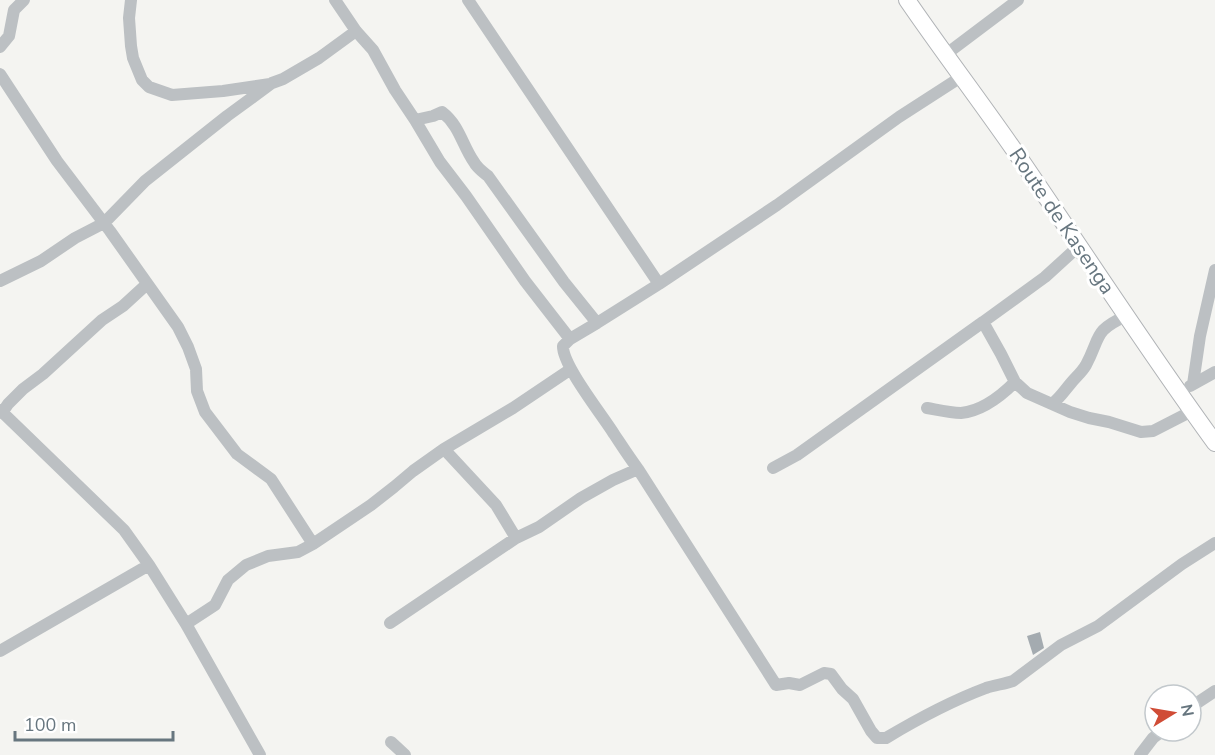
<svg xmlns="http://www.w3.org/2000/svg" width="1215" height="755" viewBox="0 0 1215 755" font-family="'Nunito Sans',sans-serif">
  <style>
    .building { fill: #a4abb0 }
    .lines { fill: none; stroke-linecap: round; stroke-linejoin: round }
    .highway-casing { stroke: #b0b3b6; stroke-width: 18 }
    .minor { stroke: #bcc0c3; stroke-width: 12 }
    .highway { stroke: #fff; stroke-width: 16 }
    .labels { text-anchor: middle; dominant-baseline: central; stroke-width: 6; stroke-linejoin: round; paint-order: stroke }
    .street-label { font-size: 21px; fill: #67767f; stroke: #fff }
  </style>
  <rect width="100%" height="100%" fill="#f4f4f1"/>
  <path class="building" d="M 1040,632 L 1044,648 L 1033,655 L 1027,636 Z"/>
  <g class="lines">
    <defs>
      <path id="highway" d="M 907,0 C 944,54 984,106 1021,160 C 1086,255 1148,351 1215,443"/>
    </defs>
    <use href="#highway" class="highway-casing"/>
    <path class="minor" d="M 131,0 L 129,18 L 131,46 L 133,58 L 142,80 L 149,87 L 172,95 L 223,91 L 270,84
      M 335,0 L 356,31 L 373,50 L 395,90 L 415,120 L 440,162 L 466,196 L 525,281 L 570,339 L 597,323
      M 468,0 L 659,284
      M 0,47 L 9,36 L 14,10 L 24,0
      M 945,55 L 1018,0
      M 0,74 L 57,161 L 110,231 L 178,327 L 188,347 L 196,369 L 197,391 L 205,412 L 237,454 L 271,479 L 313,544
      M 415,120 L 433,116 L 442,112 C 460,126 462,145 474,162 C 477,168 483,172 488,176 L 564,282 L 597,323 L 659,284 L 777,205 L 899,117 L 961,77
      M 1079,246 L 1045,277 L 983,322 L 1001,354 L 1015,382 L 1027,393 L 1070,412 L 1089,418 L 1109,422 L 1141,432 L 1153,431 L 1192,411
      M 0,281 L 41,261 L 75,238 L 104,223 L 145,181 L 227,116 L 272,83 L 283,79 L 319,58 L 356,31
      M 570,339 L 563,346 C 562,365 603,416 614,434 C 622,446 629,457 638,469 L 776,685 L 789,683 L 800,685 L 824,673 L 831,674 L 842,689 L 853,699 L 871,731 L 877,738 L 886,738 C 916,720 954,700 986,688 C 995,685 1004,684 1013,681 L 1061,645 L 1098,626 L 1182,564 L 1215,543
      M 1193,384 L 1200,336 L 1215,270
      M 1190,386 L 1215,372
      M 1052,404 C 1060,398 1065,390 1071,383 C 1076,377 1082,372 1086,365 C 1101,337 1093,331 1126,316
      M 927,408 C 938,410 950,413 961,413 C 982,411 1001,396 1015,382
      M 0,410 L 124,530 L 149,565 L 186,624 L 260,755
      M 2,413 L 8,404 L 23,389 L 43,374 L 102,320 L 123,306 L 147,284
      M 444,449 L 513,408 L 571,369
      M 773,468 L 797,455 L 983,322
      M 390,623 L 516,538 L 539,527 L 581,498 L 613,480 L 638,469
      M 186,624 L 215,605 L 228,580 L 246,565 L 268,556 L 298,552 L 313,544 L 371,505 L 394,487 L 413,471 L 444,449 L 496,505 L 516,538
      M 0,651 L 149,565
      M 1191,707 L 1215,691
      M 391,742 L 405,755
      M 1140,755 L 1153,738 L 1162,731"/>
    <use href="#highway" class="highway"/>
  </g>
  <g class="labels">
    <g class="street-label">
      <text transform="translate(1062 221) rotate(56)">Route de Kasenga</text>
    </g>
  </g>
  <g transform="translate(1173 713) rotate(79)"><circle r="28" fill="#ffffff" stroke="#c2c8cc" stroke-width="1.5"/>
  <path d="M0-4.5L10 22L0 15L-10 22Z" fill="#d04c36"/>
  <text y="-9" font-size="16" font-weight="bold" text-anchor="middle" fill="#67767f">N</text>
  </g>
  <path d="M15 731v9h158v-9" fill="none" stroke="#67767f" stroke-width="3"/>
  <text x="24" y="731" font-size="18" fill="#67767f" stroke="#ffffff" stroke-width="4.5" paint-order="stroke">100 m</text>
</svg>
